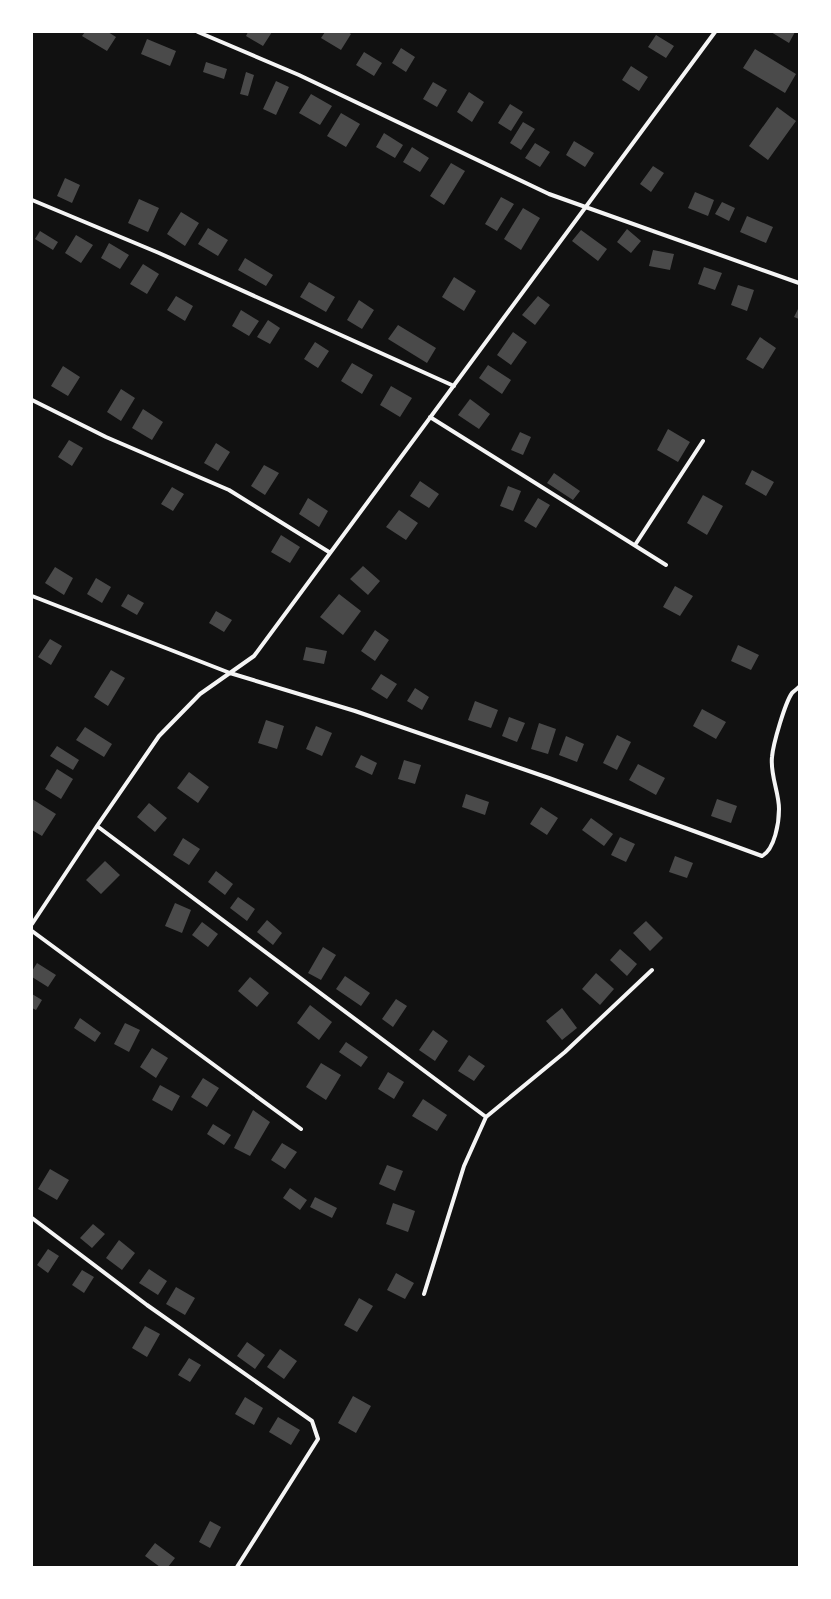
<svg xmlns="http://www.w3.org/2000/svg" width="831" height="1599" viewBox="0 0 831 1599" font-family="'PT Serif',serif">
  <style>
    .building { fill: #4a4a4a }
    .lines { fill: none; stroke-linecap: round; stroke-linejoin: round }
    .minor { stroke: #f5f5f5; stroke-width: 4 }
  </style>
  <rect width="100%" height="100%" fill="#111"/>
  <path class="building" d="M 85,32 L 108,32 L 116,37 L 107,51 L 82,36 Z
    M 248,32 L 272,32 L 263,46 L 246,36 Z
    M 325,32 L 348,32 L 351,34 L 341,50 L 321,38 Z
    M 771,32 L 795,32 L 789,43 Z
    M 656,35 L 674,46 L 666,58 L 648,47 Z
    M 147,39 L 176,51 L 170,66 L 141,54 Z
    M 401,48 L 415,57 L 406,72 L 392,63 Z
    M 755,49 L 796,74 L 785,93 L 743,68 Z
    M 364,52 L 382,63 L 374,76 L 356,65 Z
    M 206,62 L 227,69 L 224,79 L 203,72 Z
    M 631,66 L 648,77 L 639,91 L 622,80 Z
    M 246,72 L 254,75 L 248,96 L 240,94 Z
    M 276,81 L 289,87 L 276,115 L 263,109 Z
    M 433,82 L 447,90 L 437,107 L 423,99 Z
    M 469,92 L 484,102 L 472,122 L 457,112 Z
    M 311,94 L 332,106 L 320,125 L 299,113 Z
    M 510,104 L 523,112 L 511,131 L 498,123 Z
    M 777,107 L 796,121 L 768,160 L 749,146 Z
    M 341,113 L 360,124 L 346,147 L 327,136 Z
    M 523,122 L 535,129 L 521,150 L 510,143 Z
    M 384,133 L 403,145 L 395,158 L 376,147 Z
    M 574,141 L 594,153 L 585,167 L 566,155 Z
    M 535,143 L 550,152 L 540,167 L 525,158 Z
    M 412,147 L 429,158 L 420,172 L 403,162 Z
    M 451,163 L 465,171 L 444,205 L 430,196 Z
    M 653,166 L 664,173 L 651,192 L 640,184 Z
    M 65,178 L 80,185 L 72,203 L 57,196 Z
    M 695,192 L 714,200 L 708,216 L 688,208 Z
    M 501,197 L 514,204 L 497,231 L 485,224 Z
    M 139,199 L 159,208 L 148,232 L 128,223 Z
    M 722,202 L 735,208 L 729,221 L 715,214 Z
    M 523,208 L 540,218 L 521,250 L 504,239 Z
    M 181,212 L 199,223 L 185,246 L 167,234 Z
    M 747,216 L 773,227 L 766,243 L 740,232 Z
    M 208,228 L 228,240 L 218,256 L 198,244 Z
    M 627,229 L 641,241 L 631,253 L 617,242 Z
    M 581,230 L 607,249 L 598,261 L 572,241 Z
    M 40,231 L 58,242 L 53,250 L 35,239 Z
    M 76,235 L 93,245 L 81,263 L 65,253 Z
    M 109,243 L 129,255 L 120,269 L 101,258 Z
    M 653,250 L 674,254 L 670,270 L 649,266 Z
    M 245,258 L 273,275 L 266,286 L 238,270 Z
    M 143,264 L 159,274 L 147,294 L 130,284 Z
    M 704,267 L 722,273 L 715,290 L 698,284 Z
    M 454,277 L 476,291 L 464,311 L 442,297 Z
    M 309,282 L 335,297 L 326,312 L 300,297 Z
    M 738,285 L 754,290 L 747,311 L 731,305 Z
    M 176,296 L 193,306 L 185,321 L 167,310 Z
    M 538,296 L 550,305 L 535,325 L 522,315 Z
    M 359,300 L 374,310 L 362,329 L 347,320 Z
    M 799,307 L 799,319 L 794,317 Z
    M 241,310 L 259,321 L 249,336 L 232,326 Z
    M 268,320 L 280,328 L 270,344 L 257,337 Z
    M 398,325 L 436,348 L 427,363 L 388,339 Z
    M 513,332 L 527,342 L 511,365 L 497,355 Z
    M 760,337 L 776,348 L 763,369 L 746,359 Z
    M 315,342 L 329,351 L 318,368 L 304,359 Z
    M 352,363 L 373,375 L 362,394 L 341,381 Z
    M 488,365 L 511,380 L 502,394 L 479,378 Z
    M 63,366 L 80,377 L 68,396 L 51,386 Z
    M 391,386 L 412,398 L 400,417 L 380,405 Z
    M 121,389 L 135,398 L 121,421 L 107,412 Z
    M 470,399 L 490,414 L 479,429 L 458,415 Z
    M 143,409 L 163,422 L 152,440 L 132,428 Z
    M 668,429 L 690,442 L 678,462 L 657,450 Z
    M 520,432 L 531,437 L 523,455 L 511,450 Z
    M 69,440 L 83,448 L 72,466 L 58,457 Z
    M 216,443 L 230,452 L 218,471 L 204,463 Z
    M 264,465 L 279,473 L 265,495 L 251,486 Z
    M 752,470 L 774,482 L 766,496 L 745,484 Z
    M 554,473 L 580,491 L 573,500 L 547,483 Z
    M 420,481 L 439,494 L 429,508 L 410,496 Z
    M 508,486 L 521,491 L 513,511 L 500,506 Z
    M 172,487 L 184,494 L 173,511 L 161,504 Z
    M 703,495 L 723,506 L 707,535 L 687,523 Z
    M 308,498 L 328,511 L 319,527 L 299,514 Z
    M 538,498 L 550,505 L 536,528 L 524,521 Z
    M 399,510 L 418,523 L 406,540 L 386,527 Z
    M 281,535 L 300,547 L 290,563 L 271,552 Z
    M 363,566 L 380,581 L 368,595 L 350,579 Z
    M 55,567 L 73,578 L 64,595 L 45,583 Z
    M 96,578 L 111,587 L 102,603 L 87,594 Z
    M 675,586 L 693,596 L 680,616 L 663,607 Z
    M 128,594 L 144,603 L 137,615 L 121,606 Z
    M 339,594 L 361,611 L 343,635 L 320,617 Z
    M 216,611 L 232,620 L 224,632 L 209,623 Z
    M 375,630 L 389,640 L 375,661 L 361,651 Z
    M 50,639 L 62,646 L 51,665 L 38,657 Z
    M 738,645 L 759,655 L 751,670 L 731,661 Z
    M 306,647 L 327,651 L 324,664 L 303,660 Z
    M 111,670 L 125,678 L 108,706 L 94,697 Z
    M 381,674 L 397,684 L 387,699 L 371,689 Z
    M 415,688 L 429,697 L 422,710 L 407,701 Z
    M 475,701 L 498,710 L 491,728 L 468,720 Z
    M 702,709 L 726,722 L 716,739 L 693,726 Z
    M 509,717 L 525,723 L 517,742 L 502,736 Z
    M 266,720 L 284,726 L 277,749 L 258,743 Z
    M 539,723 L 556,729 L 548,754 L 531,749 Z
    M 316,726 L 332,733 L 322,756 L 306,749 Z
    M 85,727 L 112,744 L 104,757 L 76,740 Z
    M 617,735 L 631,742 L 617,770 L 603,763 Z
    M 566,736 L 584,744 L 577,762 L 559,755 Z
    M 57,746 L 79,760 L 73,770 L 50,756 Z
    M 361,755 L 377,763 L 372,775 L 355,767 Z
    M 404,760 L 421,765 L 415,784 L 398,779 Z
    M 638,764 L 665,778 L 656,795 L 629,780 Z
    M 57,769 L 73,779 L 61,799 L 45,789 Z
    M 189,772 L 209,787 L 198,803 L 177,788 Z
    M 466,794 L 489,802 L 485,815 L 462,807 Z
    M 32,799 L 56,814 L 42,836 L 32,830 Z
    M 717,799 L 737,806 L 731,823 L 711,816 Z
    M 149,803 L 167,818 L 155,832 L 137,817 Z
    M 541,807 L 558,818 L 547,835 L 530,824 Z
    M 591,818 L 613,834 L 604,846 L 582,830 Z
    M 620,837 L 635,844 L 626,862 L 611,855 Z
    M 183,838 L 200,849 L 189,865 L 173,855 Z
    M 675,856 L 693,863 L 687,878 L 669,872 Z
    M 105,861 L 120,875 L 101,894 L 86,880 Z
    M 216,871 L 233,884 L 225,895 L 208,882 Z
    M 238,897 L 255,909 L 247,921 L 230,908 Z
    M 175,903 L 191,910 L 182,933 L 165,926 Z
    M 267,920 L 282,933 L 273,945 L 257,932 Z
    M 646,921 L 663,938 L 650,951 L 633,933 Z
    M 202,922 L 218,934 L 208,947 L 192,935 Z
    M 323,947 L 336,955 L 321,980 L 308,973 Z
    M 620,949 L 637,964 L 627,976 L 610,960 Z
    M 37,963 L 56,975 L 48,987 L 32,977 L 32,971 Z
    M 596,973 L 614,989 L 600,1005 L 582,989 Z
    M 345,976 L 370,993 L 361,1006 L 336,989 Z
    M 250,977 L 269,993 L 257,1007 L 238,991 Z
    M 32,994 L 42,1000 L 36,1010 L 32,1008 Z
    M 396,999 L 407,1006 L 393,1027 L 382,1019 Z
    M 310,1005 L 332,1022 L 319,1040 L 297,1023 Z
    M 562,1008 L 577,1028 L 562,1040 L 546,1021 Z
    M 80,1018 L 101,1033 L 95,1042 L 74,1028 Z
    M 125,1023 L 140,1030 L 129,1052 L 114,1044 Z
    M 433,1030 L 448,1041 L 435,1061 L 419,1050 Z
    M 346,1042 L 368,1057 L 361,1067 L 339,1052 Z
    M 152,1048 L 168,1058 L 156,1078 L 140,1067 Z
    M 469,1055 L 485,1066 L 474,1081 L 458,1071 Z
    M 321,1063 L 341,1075 L 326,1100 L 306,1087 Z
    M 388,1072 L 404,1082 L 394,1099 L 378,1089 Z
    M 203,1078 L 219,1088 L 207,1107 L 191,1097 Z
    M 160,1085 L 180,1096 L 172,1111 L 152,1100 Z
    M 423,1099 L 447,1115 L 437,1131 L 412,1116 Z
    M 253,1110 L 270,1122 L 250,1156 L 234,1148 Z
    M 213,1124 L 231,1135 L 224,1145 L 207,1134 Z
    M 282,1143 L 297,1152 L 285,1169 L 271,1160 Z
    M 387,1165 L 403,1171 L 395,1191 L 379,1184 Z
    M 50,1169 L 69,1180 L 57,1200 L 38,1189 Z
    M 290,1188 L 307,1200 L 300,1210 L 283,1198 Z
    M 315,1197 L 337,1208 L 332,1218 L 310,1207 Z
    M 393,1203 L 415,1211 L 408,1232 L 386,1224 Z
    M 93,1224 L 105,1234 L 92,1248 L 80,1238 Z
    M 119,1240 L 135,1253 L 122,1270 L 106,1258 Z
    M 48,1249 L 59,1256 L 48,1273 L 37,1265 Z
    M 149,1269 L 167,1281 L 158,1295 L 139,1283 Z
    M 82,1270 L 94,1277 L 84,1293 L 72,1285 Z
    M 396,1273 L 414,1283 L 405,1299 L 387,1290 Z
    M 176,1287 L 195,1298 L 185,1315 L 166,1304 Z
    M 359,1298 L 373,1306 L 357,1332 L 344,1325 Z
    M 145,1326 L 160,1334 L 147,1357 L 132,1348 Z
    M 247,1342 L 265,1355 L 255,1369 L 237,1356 Z
    M 280,1349 L 297,1361 L 284,1379 L 267,1367 Z
    M 189,1358 L 201,1365 L 190,1382 L 178,1375 Z
    M 353,1396 L 371,1406 L 356,1433 L 338,1423 Z
    M 245,1397 L 263,1408 L 254,1425 L 235,1414 Z
    M 278,1417 L 300,1430 L 291,1445 L 269,1432 Z
    M 210,1521 L 221,1527 L 210,1548 L 199,1542 Z
    M 155,1543 L 175,1558 L 168,1567 L 160,1567 L 145,1556 Z"/>
  <g class="lines">
    <path class="minor" d="M 198,32 L 299,75 L 549,194 L 799,283
      M 32,200 L 159,253 L 454,386
      M 32,400 L 106,437 L 229,490 L 329,552
      M 430,417 L 666,565
      M 635,545 L 703,441
      M 32,596 L 230,673 L 355,711 L 549,778 L 762,856 C 775,849 779,822 779,809 C 779,792 770,775 772,757 C 773,744 785,703 792,693 C 794,691 797,689 799,687
      M 97,826 L 486,1117
      M 32,924 L 97,826 L 159,736 L 200,694 L 254,656 L 715,32
      M 32,931 L 301,1129
      M 32,1218 L 147,1305 L 312,1421 L 318,1439 L 237,1567
      M 424,1294 L 464,1166 L 486,1117 L 565,1052 L 652,970"/>
  </g>
  <rect width="831" height="1599" fill="none" stroke="#ffffff" stroke-width="66"/>
</svg>
